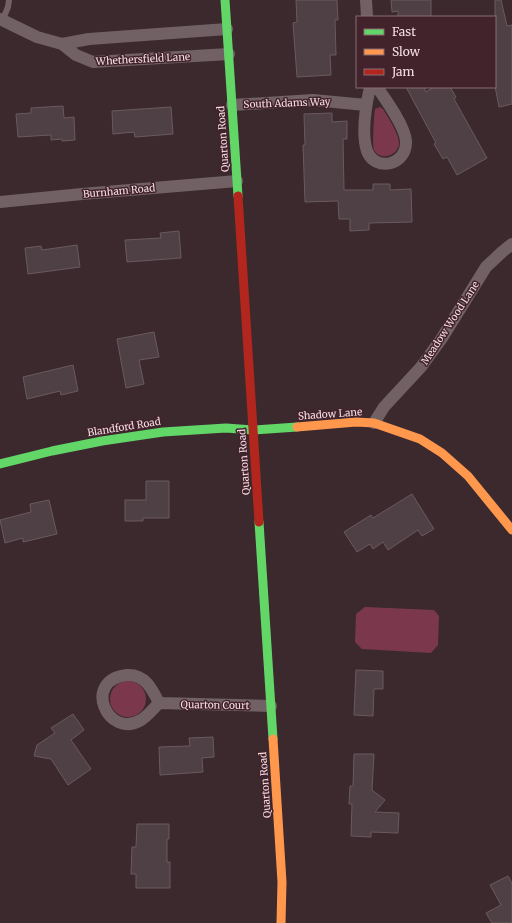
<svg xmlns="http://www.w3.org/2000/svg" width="512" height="923" viewBox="0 0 512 923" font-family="Merriweather,serif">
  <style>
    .green { fill: #7b384d }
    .building { fill: #4f4045; stroke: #6a5a5f }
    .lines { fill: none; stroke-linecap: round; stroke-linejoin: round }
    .lane { stroke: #716165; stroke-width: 6 }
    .street { stroke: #716165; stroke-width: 12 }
    .fast { stroke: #63d668; stroke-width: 9 }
    .slow { stroke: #ff974d; stroke-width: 9 }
    .jam { stroke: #b3261e; stroke-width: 9 }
    .labels { text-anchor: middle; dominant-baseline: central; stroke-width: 3; stroke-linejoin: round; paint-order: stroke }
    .street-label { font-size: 10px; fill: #f4dee3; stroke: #42222b }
  </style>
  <rect width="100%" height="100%" fill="#3b292e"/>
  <path class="green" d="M 380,107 L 383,109 C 388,117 399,134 399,143 C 399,155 381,162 374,150 C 372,145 374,116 375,109 Z
    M 365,607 L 434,610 L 439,616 L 438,645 L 431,653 L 362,649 L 355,642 L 356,614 Z
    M110 699a18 18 0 1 1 36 0a18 18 0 1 1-36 0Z"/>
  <path class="building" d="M 296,0 L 337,0 L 338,20 L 335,20 L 336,55 L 330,55 L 331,75 L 297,77 L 293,23 L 297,22 Z
    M 391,0 L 431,0 L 431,17 L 398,17 L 398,11 L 392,12 Z
    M 495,0 L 501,0 L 507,26 L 512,25 L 512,104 L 499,107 L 495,86 Z
    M 406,87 L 424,87 L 426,92 L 434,87 L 450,87 L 456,97 L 454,99 L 487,158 L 457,175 L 447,157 L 443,159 L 434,144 L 436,143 Z
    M 63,106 L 64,118 L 74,117 L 75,140 L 62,141 L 62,139 L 51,140 L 51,135 L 18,137 L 16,114 L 31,113 L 31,108 Z
    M 171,107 L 173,134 L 135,137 L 134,132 L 113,134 L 112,111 Z
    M 332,113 L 332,122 L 347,121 L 347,139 L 343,139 L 344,190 L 373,190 L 373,184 L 390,184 L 390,190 L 411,189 L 412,222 L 369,223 L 369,230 L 350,231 L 350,219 L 339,219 L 338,201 L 305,202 L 303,145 L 305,145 L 304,114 Z
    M 179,231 L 181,258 L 127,262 L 125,240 L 161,238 L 160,233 Z
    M 77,245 L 80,267 L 28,274 L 25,248 L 41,246 L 42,250 Z
    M 154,332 L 159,357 L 139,360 L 144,384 L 126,388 L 117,339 Z
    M 73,365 L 78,391 L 61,395 L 60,391 L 27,399 L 23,377 Z
    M 146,481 L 169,481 L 169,518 L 143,518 L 143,521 L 125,521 L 125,500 L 146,500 Z
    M 412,494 L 434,529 L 422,536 L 418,530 L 388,550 L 383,542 L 373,549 L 370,544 L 357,552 L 344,532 L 371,515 L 373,518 Z
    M 49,500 L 57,534 L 23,542 L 23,538 L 5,543 L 0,520 L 31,512 L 30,504 Z
    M 356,670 L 383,671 L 383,689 L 374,689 L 373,716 L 354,715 Z
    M 73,714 L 84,730 L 71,740 L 91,769 L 68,785 L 51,759 L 34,756 L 37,745 L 55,733 L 51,728 Z
    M 213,737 L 214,757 L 202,758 L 203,772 L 160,775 L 159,747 L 190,746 L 189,738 Z
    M 354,754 L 374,754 L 372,790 L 385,800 L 375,812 L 399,813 L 398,833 L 371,832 L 371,837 L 351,836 L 352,804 L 349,804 L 350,786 L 353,786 Z
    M 137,824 L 169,824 L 169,839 L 167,839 L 167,862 L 170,862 L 170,888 L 136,888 L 136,874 L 131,874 L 132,847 L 136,847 Z
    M 508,876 L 512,883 L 512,923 L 492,923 L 486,913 L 501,905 L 490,885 Z"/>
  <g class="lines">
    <path class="lane" d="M 3,19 L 8,7 L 9,0"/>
    <path class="street" d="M 366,0 L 367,17
      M 0,19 L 37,37 L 62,44 L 76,55 L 93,62 L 229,54
      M 62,44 L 89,39 L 227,29
      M 370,87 C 366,105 361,133 367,151 C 375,172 407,166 406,141 C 405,126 386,100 377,87
      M 232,105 L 313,100 L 366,105
      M 0,202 L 82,194 L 237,181
      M 374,423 L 384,407 L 421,367 L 442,338 L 486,267 L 502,252 L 512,244
      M 159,703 C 152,689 145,674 127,675 C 81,680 108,740 141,720 C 148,716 153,709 159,703 L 271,706"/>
    <path class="fast" d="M 225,0 L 238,196
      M 0,464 L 52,451 L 102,441 L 163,432 L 226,428 L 253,430 L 297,427
      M 259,522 L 273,739"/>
    <path class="slow" d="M 297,427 L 356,422 L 374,423 L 420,439 L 442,453 L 468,476 L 512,530
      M 273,739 L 282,882 L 281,923"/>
    <path class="jam" d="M 238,196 L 259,522"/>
  </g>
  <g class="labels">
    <g class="street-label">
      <text transform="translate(143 59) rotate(-3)">Whethersfield Lane</text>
      <text transform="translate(287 103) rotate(-2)">South Adams Way</text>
      <text transform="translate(223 139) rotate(-94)">Quarton Road</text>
      <text transform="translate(119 191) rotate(-5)">Burnham Road</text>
      <text transform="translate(450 323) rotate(-57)">Meadow Wood Lane</text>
      <text transform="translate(330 414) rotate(-4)">Shadow Lane</text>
      <text transform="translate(124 427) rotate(-9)">Blandford Road</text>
      <text transform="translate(244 462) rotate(-94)">Quarton Road</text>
      <text transform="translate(215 705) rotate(1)">Quarton Court</text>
      <text transform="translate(265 785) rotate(-94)">Quarton Road</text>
    </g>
  </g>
  <rect x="356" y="16" width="140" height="72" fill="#42222b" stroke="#896d75"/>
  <rect x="364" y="29" width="20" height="6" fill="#63d668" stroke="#896d75"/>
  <text x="392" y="36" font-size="12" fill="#f4dee3">Fast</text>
  <rect x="364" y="49" width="20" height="6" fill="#ff974d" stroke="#896d75"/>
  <text x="392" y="56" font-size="12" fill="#f4dee3">Slow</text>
  <rect x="364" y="69" width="20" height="6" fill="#b3261e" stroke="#896d75"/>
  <text x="392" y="76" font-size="12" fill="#f4dee3">Jam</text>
</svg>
